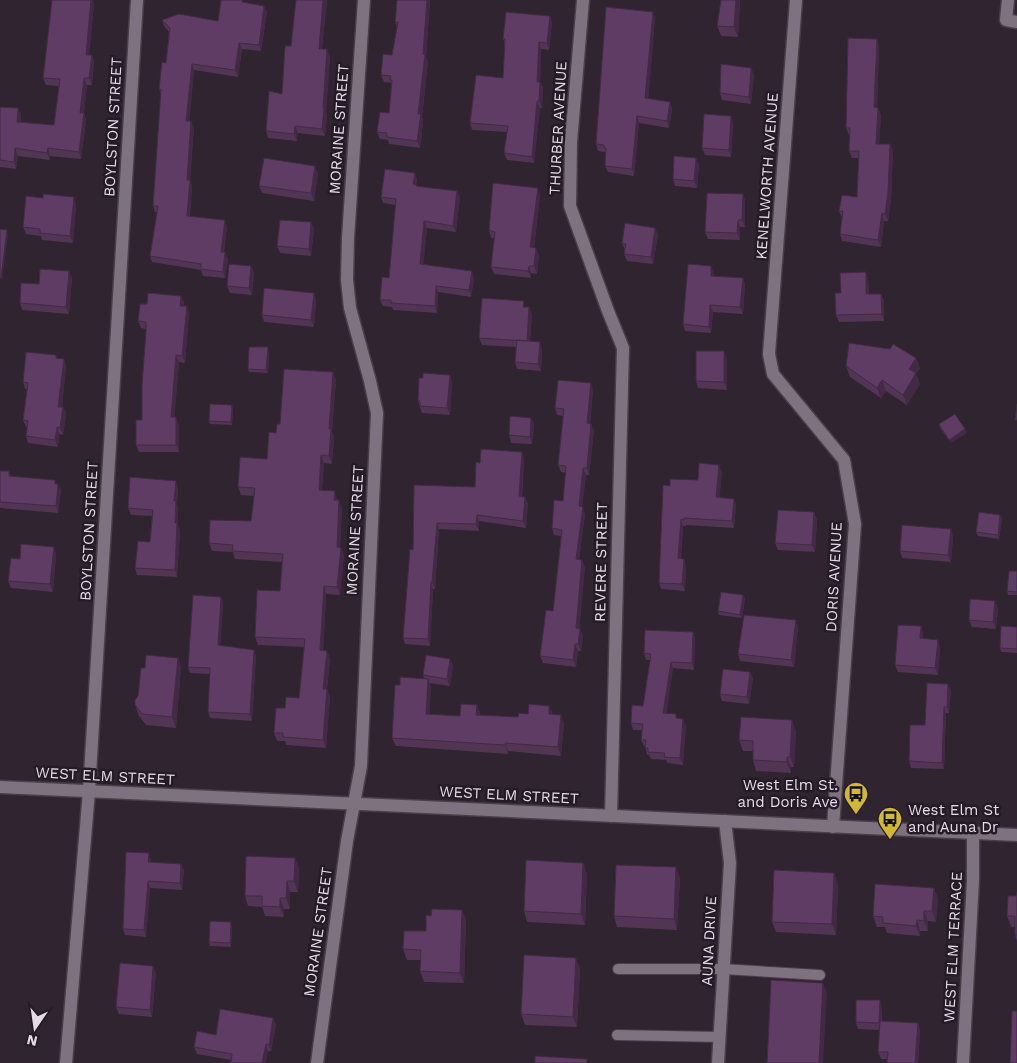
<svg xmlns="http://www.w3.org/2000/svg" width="1017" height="1063" viewBox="0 0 1017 1063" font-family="'Work Sans',sans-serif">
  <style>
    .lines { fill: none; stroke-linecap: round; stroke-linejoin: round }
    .service-casing { stroke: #483f49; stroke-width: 12 }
    .minor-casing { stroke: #483f49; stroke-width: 15 }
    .tertiary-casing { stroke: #483f49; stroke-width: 15 }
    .service { stroke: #7e7180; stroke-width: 10 }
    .minor { stroke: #7e7180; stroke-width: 12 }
    .tertiary { stroke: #7e7180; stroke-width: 12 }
    .wall { fill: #523455 }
    .shaded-wall { fill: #422a45 }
    .building { fill: #5f3c63; stroke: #422a45 }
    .labels { text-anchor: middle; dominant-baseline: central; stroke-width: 5; stroke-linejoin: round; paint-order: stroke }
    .street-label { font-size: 15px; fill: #e3dce4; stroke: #251b27 }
    .poi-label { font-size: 15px; fill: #e3dce4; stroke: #251b27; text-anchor: end }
  </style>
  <rect width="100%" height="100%" fill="#2f2430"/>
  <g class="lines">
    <defs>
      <path id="service" d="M 618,969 L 723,969 L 820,975
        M 617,1035 L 719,1037"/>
      <path id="minor" d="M 583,0 L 571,142 L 570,206 L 608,311 L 623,348 L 611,816
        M 796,0 L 769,354 L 773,374 L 844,460 L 855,524 L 833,827
        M 1008,0 L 1006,20 L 1017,22
        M 66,1063 L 89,791 L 137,0
        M 317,1063 L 347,841 L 361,766 L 377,413 L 370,381 L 350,308 L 347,280 L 348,238 L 364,0
        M 718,1063 L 730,863 L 725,821
        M 963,1063 L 973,880 L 973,833"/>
      <path id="tertiary" d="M 0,787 L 1017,835"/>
    </defs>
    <use href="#service" class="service-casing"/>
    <use href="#minor" class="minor-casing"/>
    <use href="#tertiary" class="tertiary-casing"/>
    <use href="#service" class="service"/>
    <use href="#minor" class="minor"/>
    <use href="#tertiary" class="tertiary"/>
  </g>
  <path class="wall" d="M 296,0 L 327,0 L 322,49 L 327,49 L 330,56 L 326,112 L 327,115 L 325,136 L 298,133 L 297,141 L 268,138 L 266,131 L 282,94 L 291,46 Z
    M 397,0 L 430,0 L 426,57 L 428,62 L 422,117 L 423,122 L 420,148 L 389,144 L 388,140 L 380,139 L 377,132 L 389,113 L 392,83 L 384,82 L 381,75 L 392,55 L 397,27 L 395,22 Z
    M 721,0 L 740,0 L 738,37 L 721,36 L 717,26 Z
    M 245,3 L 264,6 L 267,12 L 261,51 L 242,49 L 238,77 L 194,70 L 189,121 L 194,127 L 190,180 L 192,187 L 190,216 L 227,227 L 224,252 L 228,259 L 225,278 L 203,276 L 201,270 L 152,262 L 150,256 L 157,212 L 155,212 L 153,206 L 161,94 L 159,89 L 166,63 L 169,32 L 164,26 L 162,20 L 218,21 Z
    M 94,4 L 89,55 L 92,55 L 94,62 L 92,85 L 87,85 L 84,113 L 86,120 L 81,159 L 50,156 L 50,160 L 18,156 L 16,169 L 0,167 L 0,107 L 18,108 L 21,116 L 21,122 L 54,125 L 59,86 L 46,85 L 43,78 Z
    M 653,12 L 655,18 L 648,98 L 670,102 L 672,109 L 669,128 L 639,123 L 634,176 L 608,172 L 605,166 L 606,154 L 605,152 L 598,151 L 596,144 Z
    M 552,22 L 549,50 L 541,49 L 540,82 L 543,88 L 542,108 L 540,108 L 534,163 L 507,160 L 504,153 L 507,132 L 472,130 L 470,123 L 503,78 L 505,44 L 503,39 Z
    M 879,46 L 877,107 L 878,108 L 881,115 L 879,144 L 890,144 L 893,151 L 891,199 L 888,221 L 884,221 L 881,247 L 842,241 L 840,234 L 842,218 L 839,211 L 857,197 L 859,158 L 852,158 L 849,151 L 850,135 L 849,135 L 846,128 Z
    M 751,68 L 754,75 L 751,104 L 722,100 L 720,93 Z
    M 733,123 L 731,157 L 705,155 L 702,148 Z
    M 696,158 L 699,165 L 697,188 L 675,186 L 673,179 Z
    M 318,173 L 314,201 L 262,193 L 259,186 Z
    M 415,173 L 417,180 L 416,185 L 417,186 L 460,197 L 456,232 L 427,228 L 423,264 L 474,278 L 471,297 L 438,292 L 437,313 L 393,310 L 392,307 L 383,306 L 380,300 L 389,278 L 396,205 L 383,203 L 381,197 Z
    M 743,194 L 745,201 L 745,227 L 740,227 L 740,240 L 708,239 L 705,232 Z
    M 540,195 L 534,248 L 539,255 L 537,274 L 531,273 L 531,278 L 494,274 L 491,267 L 494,238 L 491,238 L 489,230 Z
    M 43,198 L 76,204 L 73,243 L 42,240 L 41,236 L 26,234 L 23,227 Z
    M 655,228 L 658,235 L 653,264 L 627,261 L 624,254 L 625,250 L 622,243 Z
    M 314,229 L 311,256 L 280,253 L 277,246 Z
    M 251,266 L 254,273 L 252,295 L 230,293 L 227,286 Z
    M 711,266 L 714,273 L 714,276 L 743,278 L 745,285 L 743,314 L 713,312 L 711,333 L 685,331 L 683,324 Z
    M 72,278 L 69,314 L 22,310 L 20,303 L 39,284 Z
    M 868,279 L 869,294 L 881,294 L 884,301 L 884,321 L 839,322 L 836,315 Z
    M 314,293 L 316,300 L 314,327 L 264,322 L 262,315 Z
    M 181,296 L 184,303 L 183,306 L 189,313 L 185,363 L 179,362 L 174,417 L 179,425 L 179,452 L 139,452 L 136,445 L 142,420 L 146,329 L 141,328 L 138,321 L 147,304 Z
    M 526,307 L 532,314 L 530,341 L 542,349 L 541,371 L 517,369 L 515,362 L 516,347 L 482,345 L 479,338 Z
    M 269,351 L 268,373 L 249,372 L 248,369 Z
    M 56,355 L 57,358 L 64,359 L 66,366 L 62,407 L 63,407 L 66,414 L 63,435 L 59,434 L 58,447 L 28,443 L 26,436 L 27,427 L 26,427 L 23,420 L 27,389 L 25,389 L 23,382 Z
    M 727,358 L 727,390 L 698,388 L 696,381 Z
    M 916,358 L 920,368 L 916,374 L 920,384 L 907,405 L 886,391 L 881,398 L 850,377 L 846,366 Z
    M 333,372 L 336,380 L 332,431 L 334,437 L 332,464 L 324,463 L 322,490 L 337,499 L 342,508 L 340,547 L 341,548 L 344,555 L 340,595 L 326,594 L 323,650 L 327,651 L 330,659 L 327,689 L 330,697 L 326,748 L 286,745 L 285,741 L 277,741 L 274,733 L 285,708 L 299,698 L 304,647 L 258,645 L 255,637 L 280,591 L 282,562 L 235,559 L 233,552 L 212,551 L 209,543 L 251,521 L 254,496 L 241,495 L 238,487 L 267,459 L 280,424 Z
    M 450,375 L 452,382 L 450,415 L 422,413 L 418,401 L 423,378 Z
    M 593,391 L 590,423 L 591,424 L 594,431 L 589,475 L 586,475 L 582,507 L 585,514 L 579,560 L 585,567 L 579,628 L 583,636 L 581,651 L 578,651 L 576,667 L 543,663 L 540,656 L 553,611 L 561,536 L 554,535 L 552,528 L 563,501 L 566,473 L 561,472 L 558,465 L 563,416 L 557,415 L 555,408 Z
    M 233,409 L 232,425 L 210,424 L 209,421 Z
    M 531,418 L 534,425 L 532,444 L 511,443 L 509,435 Z
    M 939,424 L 967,433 L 951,443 L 940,428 Z
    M 522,452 L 524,459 L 522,497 L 525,497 L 528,504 L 526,528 L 479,521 L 479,531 L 439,529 L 435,589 L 433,589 L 430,646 L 405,644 L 403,638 L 413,550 L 414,485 L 475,487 L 480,463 Z
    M 0,471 L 9,471 L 11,477 L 57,484 L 61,491 L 58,513 L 0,508 Z
    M 722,472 L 719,497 L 736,505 L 734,528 L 686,525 L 686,526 L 683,526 L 681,559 L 684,559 L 686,566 L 685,591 L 661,589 L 659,583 L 670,486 L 698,480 Z
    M 178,488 L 177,505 L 178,508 L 178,526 L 180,530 L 177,577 L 137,575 L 135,568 L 150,542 L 152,516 L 131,515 L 128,508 Z
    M 1000,515 L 1002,518 L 999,539 L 978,536 L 976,532 Z
    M 817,519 L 815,552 L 778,550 L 775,543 Z
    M 953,536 L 951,562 L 902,558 L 900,551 Z
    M 56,554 L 53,592 L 11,588 L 8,581 L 20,559 Z
    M 1017,571 L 1017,595 L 1008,595 L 1007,591 Z
    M 743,595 L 745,599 L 742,618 L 719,615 L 718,611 Z
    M 221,597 L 223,603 L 220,645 L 256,656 L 252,721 L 210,718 L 208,712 L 210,674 L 190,673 L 188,667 Z
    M 998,608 L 996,629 L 972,627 L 969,620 Z
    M 921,626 L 923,634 L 923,639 L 940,647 L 938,675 L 898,672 L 895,665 Z
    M 798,627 L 794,667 L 740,661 L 738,654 Z
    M 1017,627 L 1017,653 L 1001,652 L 1000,648 Z
    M 693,632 L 695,639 L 694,670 L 673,668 L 666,713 L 678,718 L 686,726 L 683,765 L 667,763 L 666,760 L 651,759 L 649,755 L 647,755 L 645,746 L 644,746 L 641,740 L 642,730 L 633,730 L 631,723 L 643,706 L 650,660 L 646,660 L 644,653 Z
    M 178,658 L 181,668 L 176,728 L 146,725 L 139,716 L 135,705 L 138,696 Z
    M 450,659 L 453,666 L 450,686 L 429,683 L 431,687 L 429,714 L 460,716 L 477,705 L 480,715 L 518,717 L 528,714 L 553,714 L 564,723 L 561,756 L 508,751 L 508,754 L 396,746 L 392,738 L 400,685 L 424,678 L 423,675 Z
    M 750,672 L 753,679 L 749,704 L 722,701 L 720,694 Z
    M 951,690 L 949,713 L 946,713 L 944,769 L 911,768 L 909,761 L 925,725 Z
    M 796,731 L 794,767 L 791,767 L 791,773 L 756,771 L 753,760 L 753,751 L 743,751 L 739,740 Z
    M 295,858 L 299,868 L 298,892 L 290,892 L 290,909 L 284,909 L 284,917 L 265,916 L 262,907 L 248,906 L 245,896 Z
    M 151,860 L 151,862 L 184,870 L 182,890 L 150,888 L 146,937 L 125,935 L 123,929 Z
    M 583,863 L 587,874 L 585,925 L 527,922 L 524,911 Z
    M 680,878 L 677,930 L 617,927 L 614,916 Z
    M 838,883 L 836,935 L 776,932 L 772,922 Z
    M 1017,892 L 1017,941 L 1015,935 L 1015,927 L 1011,927 L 1007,916 L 1016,896 Z
    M 938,898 L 936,922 L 928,921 L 928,931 L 920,931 L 920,936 L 887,933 L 885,927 L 877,927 L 873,916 Z
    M 462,910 L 466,920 L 464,983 L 424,982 L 420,971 L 421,960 L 407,960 L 403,949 L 426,931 L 431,916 Z
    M 232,926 L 231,947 L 210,946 L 209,942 Z
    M 580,968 L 577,1027 L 525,1025 L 521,1014 Z
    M 156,973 L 152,1017 L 119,1014 L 116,1007 Z
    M 882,1007 L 882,1021 L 918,1023 L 920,1030 L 918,1063 L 887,1063 L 887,1059 L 881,1059 L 878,1052 L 880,1030 L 858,1029 L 856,1022 Z
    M 273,1018 L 276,1025 L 271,1051 L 268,1051 L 231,1060 L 197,1054 L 194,1047 L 216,1035 Z"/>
  <path class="shaded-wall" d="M 91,0 L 93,0 L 94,4 L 88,62 L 86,55 Z
    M 323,0 L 327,0 L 321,56 L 319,49 Z
    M 427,0 L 430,0 L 426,57 L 428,62 L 422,117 L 423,122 L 420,148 L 417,141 L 418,114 Z
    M 736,0 L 740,0 L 738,37 L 734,27 Z
    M 264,6 L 267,12 L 261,51 L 259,45 Z
    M 653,12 L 655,18 L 648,105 L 645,98 Z
    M 550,16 L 552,22 L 549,50 L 547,43 Z
    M 877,39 L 879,46 L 877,114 L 874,107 Z
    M 539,42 L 541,49 L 540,88 L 537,82 Z
    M 239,43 L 242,49 L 238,77 L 235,70 Z
    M 327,49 L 330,56 L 326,112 L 327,115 L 325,136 L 322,129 L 323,108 Z
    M 92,55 L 94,62 L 92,85 L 89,78 Z
    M 192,64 L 194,70 L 189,127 L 186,121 Z
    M 751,68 L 754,75 L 751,104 L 749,97 Z
    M 84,78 L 87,85 L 84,113 L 86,120 L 81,159 L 79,152 L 80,113 Z
    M 540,82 L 543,88 L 542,108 L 539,101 Z
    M 537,101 L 540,108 L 534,163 L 532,157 Z
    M 670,102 L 672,109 L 669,128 L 667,121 Z
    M 18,108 L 21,116 L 20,129 L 17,122 Z
    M 878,108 L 881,115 L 879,151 L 876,144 Z
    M 637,116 L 639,123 L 634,176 L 632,169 Z
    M 731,116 L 733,123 L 731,157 L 729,150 Z
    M 191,121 L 194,127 L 189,187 L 187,180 Z
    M 295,126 L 298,133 L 297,141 L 294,134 Z
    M 890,144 L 893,151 L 891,199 L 888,221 L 885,214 Z
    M 15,148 L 18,156 L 16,169 L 14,162 Z
    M 48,148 L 50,156 L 50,160 L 47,153 Z
    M 696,158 L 699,165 L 697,188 L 694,181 Z
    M 315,166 L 318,173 L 314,201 L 311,193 Z
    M 415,173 L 417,180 L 415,191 L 413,184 Z
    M 190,180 L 192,187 L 189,222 L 187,216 Z
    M 538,188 L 540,195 L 533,254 L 530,247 Z
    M 457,191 L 460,197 L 456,232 L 453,226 Z
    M 743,194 L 745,201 L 745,227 L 742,220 Z
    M 74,197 L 76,204 L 73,243 L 70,236 Z
    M 882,213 L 884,221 L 881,247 L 878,240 Z
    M 225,220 L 227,227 L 223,258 L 221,252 Z
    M 738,220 L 740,227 L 740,240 L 737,233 Z
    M 424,221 L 427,228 L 423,271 L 420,264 Z
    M 311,222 L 314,229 L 311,256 L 309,249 Z
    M 655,228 L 658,235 L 653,264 L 651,257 Z
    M 7,230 L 8,234 L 2,281 L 1,278 Z
    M 536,248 L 539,255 L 537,274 L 534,266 Z
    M 225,252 L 228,259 L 225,278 L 223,272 Z
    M 251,266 L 254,273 L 252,295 L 249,288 Z
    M 529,266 L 531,273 L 531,278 L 528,271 Z
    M 711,266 L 714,273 L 713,283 L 711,276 Z
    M 69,271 L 72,278 L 69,314 L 66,307 Z
    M 472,271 L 474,278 L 471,297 L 469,290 Z
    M 866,272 L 868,279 L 869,301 L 866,294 Z
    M 743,278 L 745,285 L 743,314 L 740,307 Z
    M 436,286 L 438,292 L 437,313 L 435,306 Z
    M 314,293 L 316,300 L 314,327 L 311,320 Z
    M 881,294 L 884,301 L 884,321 L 882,314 Z
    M 181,296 L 184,303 L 183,313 L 180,306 Z
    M 710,305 L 713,312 L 711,333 L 709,327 Z
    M 187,306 L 189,313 L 185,363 L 182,356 Z
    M 529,307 L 532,314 L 529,348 L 527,341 Z
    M 540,342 L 542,349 L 541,371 L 538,364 Z
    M 268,347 L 269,351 L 268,373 L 266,370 Z
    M 724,351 L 727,358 L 727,390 L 724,382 Z
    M 176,355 L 179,362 L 174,424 L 171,417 Z
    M 916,358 L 920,368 L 916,374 L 920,384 L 907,405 L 903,395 L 909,369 Z
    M 64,359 L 66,366 L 61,414 L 58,407 Z
    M 333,372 L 336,380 L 332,431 L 334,437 L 332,464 L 329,456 L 329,429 Z
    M 450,375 L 452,382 L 450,415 L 447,408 Z
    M 882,380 L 886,391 L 881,398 L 877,388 Z
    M 591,383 L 593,391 L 589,430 L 587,423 Z
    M 232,405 L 233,409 L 232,425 L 231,422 Z
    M 63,407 L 66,414 L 63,435 L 60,428 Z
    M 176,417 L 179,425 L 179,452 L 176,445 Z
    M 531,418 L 534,425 L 532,444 L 530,437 Z
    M 591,424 L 594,431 L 589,475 L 587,468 Z
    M 57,427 L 59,434 L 58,447 L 55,440 Z
    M 965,429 L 967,433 L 951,443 L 949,440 Z
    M 522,452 L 524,459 L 521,503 L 519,496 Z
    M 321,455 L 324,463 L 321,497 L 319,490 Z
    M 719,465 L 722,472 L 719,504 L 716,497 Z
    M 583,468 L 586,475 L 581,514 L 579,506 Z
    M 176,481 L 178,488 L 177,505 L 178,508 L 178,526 L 180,530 L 177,577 L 175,570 L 175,523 L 174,501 Z
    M 58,484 L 61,491 L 58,513 L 56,506 Z
    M 335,491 L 337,499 L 337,507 L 334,500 Z
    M 525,497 L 528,504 L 526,528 L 523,521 Z
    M 734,499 L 736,505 L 734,528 L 732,521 Z
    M 339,500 L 342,508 L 339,555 L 337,547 Z
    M 583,507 L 585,514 L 578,566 L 576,559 Z
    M 814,512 L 817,519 L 815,552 L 812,545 Z
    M 477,515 L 479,521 L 479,531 L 476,524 Z
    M 1000,515 L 1002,518 L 999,539 L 998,535 Z
    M 681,519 L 683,526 L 680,565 L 678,558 Z
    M 437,523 L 439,529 L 435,589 L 432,582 Z
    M 951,529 L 953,536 L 951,562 L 948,555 Z
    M 54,547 L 56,554 L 53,592 L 50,584 Z
    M 341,548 L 344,555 L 340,595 L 337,587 Z
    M 684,559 L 686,566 L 685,591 L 682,584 Z
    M 582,560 L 585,567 L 579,635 L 576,628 Z
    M 431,582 L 433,589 L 430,646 L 428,639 Z
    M 324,586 L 326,594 L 323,658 L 320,650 Z
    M 743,595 L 745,599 L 742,618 L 740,615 Z
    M 221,597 L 223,603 L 220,651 L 218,645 Z
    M 995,601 L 998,608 L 996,629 L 993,622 Z
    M 796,620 L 798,627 L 794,667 L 791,660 Z
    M 921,626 L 923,634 L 922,645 L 920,638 Z
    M 580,629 L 583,636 L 581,651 L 578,644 Z
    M 693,632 L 695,639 L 694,670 L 692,663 Z
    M 938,640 L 940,647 L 938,675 L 935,668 Z
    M 575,644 L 578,651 L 576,667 L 573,660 Z
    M 254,650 L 256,656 L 252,721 L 250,714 Z
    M 327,651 L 330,659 L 326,697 L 323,689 Z
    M 178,658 L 181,668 L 176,728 L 172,717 Z
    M 450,659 L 453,666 L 450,686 L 447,679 Z
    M 671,662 L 673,668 L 666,720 L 663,713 Z
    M 750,672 L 753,679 L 749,704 L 747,697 Z
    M 428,679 L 431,687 L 429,723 L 426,714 Z
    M 948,684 L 951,690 L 949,713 L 947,707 Z
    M 327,689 L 330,697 L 326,748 L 323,740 Z
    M 477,705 L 480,713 L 479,723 L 476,715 Z
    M 549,706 L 553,714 L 549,714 Z
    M 944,707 L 946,713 L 944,769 L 942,763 Z
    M 561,715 L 564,723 L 561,756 L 558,747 Z
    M 683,719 L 686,726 L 683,765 L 680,758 Z
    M 792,720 L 796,731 L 794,767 L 790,757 Z
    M 505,743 L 508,751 L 508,754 L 505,745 Z
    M 787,757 L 791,767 L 791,773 L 787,762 Z
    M 149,853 L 151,860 L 151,869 L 148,862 Z
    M 295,858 L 299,868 L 298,892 L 294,881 Z
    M 583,863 L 587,874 L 585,925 L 581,914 Z
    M 181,864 L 184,870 L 182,890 L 180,883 Z
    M 676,867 L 680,878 L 677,930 L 674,919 Z
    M 834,873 L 838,883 L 836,935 L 832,924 Z
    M 148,881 L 150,888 L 146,937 L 144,930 Z
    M 287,881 L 290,892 L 290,909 L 286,898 Z
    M 934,888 L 938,898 L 936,922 L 932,911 Z
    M 280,898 L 284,909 L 284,917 L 280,907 Z
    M 462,910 L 466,920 L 464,983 L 460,973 Z
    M 924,911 L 928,921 L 928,931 L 924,921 Z
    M 917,920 L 920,931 L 920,936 L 916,926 Z
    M 231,922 L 232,926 L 231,947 L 230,943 Z
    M 576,958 L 580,968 L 577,1027 L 573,1017 Z
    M 153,966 L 156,973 L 152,1017 L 150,1010 Z
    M 823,983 L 827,993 L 823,1063 L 819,1063 Z
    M 880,1000 L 882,1007 L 881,1030 L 879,1023 Z
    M 273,1018 L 276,1025 L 271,1051 L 269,1045 Z
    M 918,1023 L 920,1030 L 918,1063 L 915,1063 Z
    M 266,1044 L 268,1051 L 266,1063 L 262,1063 Z"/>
  <path class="building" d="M 52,0 L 91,0 L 86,55 L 92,55 L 89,78 L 84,78 L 80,113 L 84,113 L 79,152 L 48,148 L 47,153 L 15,148 L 14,162 L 0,160 L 0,107 L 18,108 L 17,122 L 54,125 L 60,79 L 43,78 Z
    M 221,0 L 243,0 L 242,2 L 264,6 L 259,45 L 239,43 L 235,70 L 192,64 L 186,121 L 191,121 L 187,180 L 190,180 L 187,216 L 225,220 L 221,252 L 225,252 L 223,272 L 201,269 L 201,264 L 150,256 L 158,206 L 153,206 L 161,89 L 159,89 L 162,62 L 166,63 L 170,28 L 162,20 L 179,14 L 218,21 Z
    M 296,0 L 323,0 L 319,49 L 327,49 L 323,108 L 324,108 L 322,129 L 295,126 L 294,134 L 266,131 L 269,91 L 282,94 L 285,46 L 291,46 Z
    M 397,0 L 427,0 L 423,54 L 425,55 L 418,114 L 421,114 L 417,141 L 387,137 L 387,133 L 377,132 L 380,112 L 389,113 L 392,80 L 390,80 L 391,76 L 381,75 L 383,54 L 392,55 L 398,22 L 395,22 Z
    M 721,0 L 736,0 L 734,27 L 717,26 Z
    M 606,7 L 653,12 L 645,98 L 670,102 L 667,121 L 637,116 L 632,169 L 605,166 L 606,148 L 604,148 L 604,145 L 596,144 Z
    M 506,12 L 550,16 L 547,43 L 539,42 L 537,82 L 540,82 L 539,101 L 537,101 L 532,157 L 504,153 L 508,126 L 470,123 L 476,75 L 503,78 L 505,39 L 503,39 Z
    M 848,38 L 877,39 L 874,107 L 878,108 L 876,144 L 890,144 L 888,192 L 885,214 L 882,213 L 878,240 L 840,234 L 843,211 L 839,211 L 842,195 L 857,197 L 859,151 L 849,151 L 850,128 L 846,128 Z
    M 721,64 L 751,68 L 749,97 L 720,93 Z
    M 704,114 L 731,116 L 729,150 L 702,148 Z
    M 674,156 L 696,158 L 694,181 L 673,179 Z
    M 264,158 L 315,166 L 311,193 L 259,186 Z
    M 385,169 L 415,173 L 413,184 L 416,185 L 416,186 L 457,191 L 453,226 L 424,221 L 420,264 L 472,271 L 469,290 L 436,286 L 435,306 L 391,303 L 391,300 L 380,300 L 382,277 L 389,278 L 396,199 L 381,197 Z
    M 493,183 L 538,188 L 530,247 L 536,248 L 534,266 L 529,266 L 528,271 L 491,267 L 495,232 L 489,230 Z
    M 707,193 L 743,194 L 742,220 L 738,220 L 737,233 L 705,232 Z
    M 43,194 L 74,197 L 70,236 L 40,233 L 40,229 L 23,227 L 26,196 L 43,198 Z
    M 280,220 L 311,222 L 309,249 L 277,246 Z
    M 625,223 L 655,228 L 651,257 L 624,254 L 626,244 L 622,243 Z
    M 0,229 L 7,230 L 1,278 L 0,278 Z
    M 229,264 L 251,266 L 249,288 L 227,286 Z
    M 688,264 L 711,266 L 711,276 L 743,278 L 740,307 L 710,305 L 709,327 L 683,324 Z
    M 40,269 L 69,271 L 66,307 L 20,303 L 21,283 L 39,284 Z
    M 866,272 L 866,294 L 881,294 L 882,314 L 836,315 L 835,293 L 841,293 L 840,273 Z
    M 264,288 L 314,293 L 311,320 L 262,315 Z
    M 148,293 L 181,296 L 180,306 L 187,306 L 182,356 L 176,355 L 171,417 L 176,417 L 176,445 L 136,445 L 136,420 L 142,420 L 142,384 L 146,332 L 146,322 L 138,321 L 140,304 L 147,304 Z
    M 482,298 L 524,301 L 523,307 L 529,307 L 527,341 L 479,338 Z
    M 517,340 L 540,342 L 538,364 L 515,362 Z
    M 849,343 L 890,349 L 893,344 L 916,358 L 909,369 L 916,373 L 903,395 L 882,380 L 877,388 L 846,366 Z
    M 249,347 L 268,347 L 266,370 L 248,369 Z
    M 696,351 L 724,351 L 724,382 L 696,381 Z
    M 26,352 L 56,355 L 56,358 L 64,359 L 58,407 L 63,407 L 60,428 L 57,427 L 55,440 L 26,436 L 28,421 L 23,420 L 28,383 L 23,382 Z
    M 284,369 L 333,372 L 329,429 L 331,429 L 329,456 L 321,455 L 319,490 L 335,491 L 334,500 L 339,500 L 337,547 L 341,548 L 337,587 L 324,586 L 320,650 L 327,651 L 323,689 L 327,689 L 323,740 L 283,737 L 283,733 L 274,733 L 276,708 L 285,708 L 286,697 L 299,698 L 305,639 L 255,637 L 257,590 L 280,591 L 283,554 L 232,551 L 233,545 L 209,543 L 210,520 L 251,521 L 255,488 L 238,487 L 240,457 L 267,459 L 269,432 L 276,433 L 277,424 L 280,424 Z
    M 423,373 L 450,375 L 447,408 L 420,406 L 420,401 L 418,401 L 419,378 L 423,378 Z
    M 558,380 L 591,383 L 587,423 L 591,424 L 587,468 L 583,468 L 579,506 L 583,507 L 576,559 L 582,560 L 576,628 L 580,629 L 578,644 L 575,644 L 573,660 L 540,656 L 546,610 L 553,611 L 562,530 L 552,528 L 554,500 L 563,501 L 566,466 L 558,465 L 564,409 L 555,408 Z
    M 210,404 L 232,405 L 231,422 L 209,421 Z
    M 1017,404 L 1017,420 L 1015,420 Z
    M 955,414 L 965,429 L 949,440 L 939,424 Z
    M 510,416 L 531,418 L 530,437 L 509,435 Z
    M 481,449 L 522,452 L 519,496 L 525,497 L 523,521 L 477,515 L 476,524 L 437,523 L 432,582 L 431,582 L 428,639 L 403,638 L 410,549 L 413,550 L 414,485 L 475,487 L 476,462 L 480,463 Z
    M 699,463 L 719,465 L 716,497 L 734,499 L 732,521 L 684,518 L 684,520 L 681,519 L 678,558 L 684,559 L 682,584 L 659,583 L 663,485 L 670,486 L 670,479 L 698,480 Z
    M 0,471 L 9,471 L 9,476 L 55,480 L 55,484 L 58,484 L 56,506 L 0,502 Z
    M 130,477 L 176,481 L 174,501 L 176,501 L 175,523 L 177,523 L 175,570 L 135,568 L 138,541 L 150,542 L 153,510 L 128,508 Z
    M 778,510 L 814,512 L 812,545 L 775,543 Z
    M 979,512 L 1000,515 L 998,535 L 976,532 Z
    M 902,525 L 951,529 L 948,555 L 900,551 Z
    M 21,544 L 54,547 L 50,584 L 8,581 L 11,558 L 20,559 Z
    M 1009,571 L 1017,571 L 1017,592 L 1007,591 Z
    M 721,592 L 743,595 L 740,615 L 718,611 Z
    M 193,595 L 221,597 L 218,645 L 254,650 L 250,714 L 208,712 L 210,668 L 188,667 Z
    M 970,599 L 995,601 L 993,622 L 969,620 Z
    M 744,615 L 796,620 L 791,660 L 738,654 Z
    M 898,625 L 921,626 L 920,638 L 938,640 L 935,668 L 895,665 Z
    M 1001,626 L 1017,627 L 1017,649 L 1000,648 Z
    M 645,630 L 693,632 L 692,663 L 671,662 L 663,713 L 676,714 L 676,718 L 683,719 L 680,758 L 664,757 L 665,753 L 648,752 L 648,748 L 645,748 L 646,740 L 641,740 L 643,724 L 631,723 L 632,705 L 643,706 L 651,654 L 644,653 Z
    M 146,655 L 178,658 L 172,717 L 142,714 L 135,705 L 135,700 L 138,696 L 141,668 L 145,668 Z
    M 426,655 L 450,659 L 447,679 L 423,675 Z
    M 723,669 L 750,672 L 747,697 L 720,694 Z
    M 400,677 L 428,679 L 426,714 L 460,716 L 461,704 L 477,705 L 476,715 L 518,717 L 519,713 L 528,714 L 529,704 L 549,706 L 549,714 L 561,715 L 558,747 L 505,743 L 505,745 L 392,738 L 395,685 L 400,685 Z
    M 927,683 L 948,684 L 947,707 L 944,707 L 942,763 L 909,761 L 910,725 L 925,725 Z
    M 741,717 L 792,720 L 790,757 L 787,757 L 787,762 L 753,760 L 753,741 L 739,740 Z
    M 126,852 L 149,853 L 148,862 L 181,864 L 180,883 L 148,881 L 144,930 L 123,929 Z
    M 246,856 L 295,858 L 294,881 L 287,881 L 286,898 L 280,898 L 280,907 L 262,906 L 262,896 L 245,896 Z
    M 526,860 L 583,863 L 581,914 L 524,911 Z
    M 616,865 L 676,867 L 674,919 L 614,916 Z
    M 774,870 L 834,873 L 832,924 L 772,922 Z
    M 875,884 L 934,888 L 932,911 L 924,911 L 924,921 L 917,920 L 916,926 L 883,923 L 883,917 L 873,916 Z
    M 1017,892 L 1017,935 L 1015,935 L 1015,916 L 1007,916 L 1008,896 L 1016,896 Z
    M 432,909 L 462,910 L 460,973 L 420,971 L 421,950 L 403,949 L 404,931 L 426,931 L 426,915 L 431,916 Z
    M 210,921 L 231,922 L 230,943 L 209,942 Z
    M 524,955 L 576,958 L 573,1017 L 521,1014 Z
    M 120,963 L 153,966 L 150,1010 L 116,1007 Z
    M 771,980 L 823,983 L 819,1063 L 767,1063 Z
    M 856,1000 L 880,1000 L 879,1023 L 856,1022 Z
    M 220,1009 L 273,1018 L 269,1045 L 266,1044 L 262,1063 L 231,1063 L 232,1054 L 194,1047 L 197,1031 L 216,1035 Z
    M 1012,1011 L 1017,1011 L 1017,1063 L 1010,1063 Z
    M 880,1021 L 918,1023 L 915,1063 L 887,1063 L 888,1052 L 878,1052 Z
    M 535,1056 L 587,1059 L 587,1063 L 535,1063 Z"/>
  <defs>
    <symbol id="bus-pin" viewBox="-11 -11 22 30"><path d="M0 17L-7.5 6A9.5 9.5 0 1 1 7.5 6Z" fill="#d1b736" stroke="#251b27"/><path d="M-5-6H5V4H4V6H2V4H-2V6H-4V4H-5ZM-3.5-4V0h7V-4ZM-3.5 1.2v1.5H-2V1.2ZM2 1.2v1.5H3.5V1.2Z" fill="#111"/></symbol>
  </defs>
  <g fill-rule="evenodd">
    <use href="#bus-pin" x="842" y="780" width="28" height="38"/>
    <use href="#bus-pin" x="876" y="805" width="28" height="38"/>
  </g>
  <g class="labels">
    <g class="street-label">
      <text transform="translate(113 127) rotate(-87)">BOYLSTON STREET</text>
      <text transform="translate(558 128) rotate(-87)">THURBER AVENUE</text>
      <text transform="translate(339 129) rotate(-86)">MORAINE STREET</text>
      <text transform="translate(767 176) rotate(-86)">KENELWORTH AVENUE</text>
      <text transform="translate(355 530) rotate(-87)">MORAINE STREET</text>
      <text transform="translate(89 531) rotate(-87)">BOYLSTON STREET</text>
      <text transform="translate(601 562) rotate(-89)">REVERE STREET</text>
      <text transform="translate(834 577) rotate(-87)">DORIS AVENUE</text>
      <text transform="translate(105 776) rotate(3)">WEST ELM STREET</text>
      <text transform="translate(509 795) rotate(3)">WEST ELM STREET</text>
      <text transform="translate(318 932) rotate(-82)">MORAINE STREET</text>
      <text transform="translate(709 941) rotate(-87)">AUNA DRIVE</text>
      <text transform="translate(953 947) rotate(-87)">WEST ELM TERRACE</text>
    </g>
    <g class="poi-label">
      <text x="838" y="785">West Elm St.<tspan x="838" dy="17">and Doris Ave</tspan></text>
      <text x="908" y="810" text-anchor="start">West Elm St<tspan x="908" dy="17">and Auna Dr</tspan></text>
    </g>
  </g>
  <g transform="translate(35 1028) rotate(193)" stroke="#251b27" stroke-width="4" paint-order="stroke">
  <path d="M0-4L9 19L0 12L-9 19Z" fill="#e3dce4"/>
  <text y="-8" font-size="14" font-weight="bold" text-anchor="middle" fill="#e3dce4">N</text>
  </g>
</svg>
